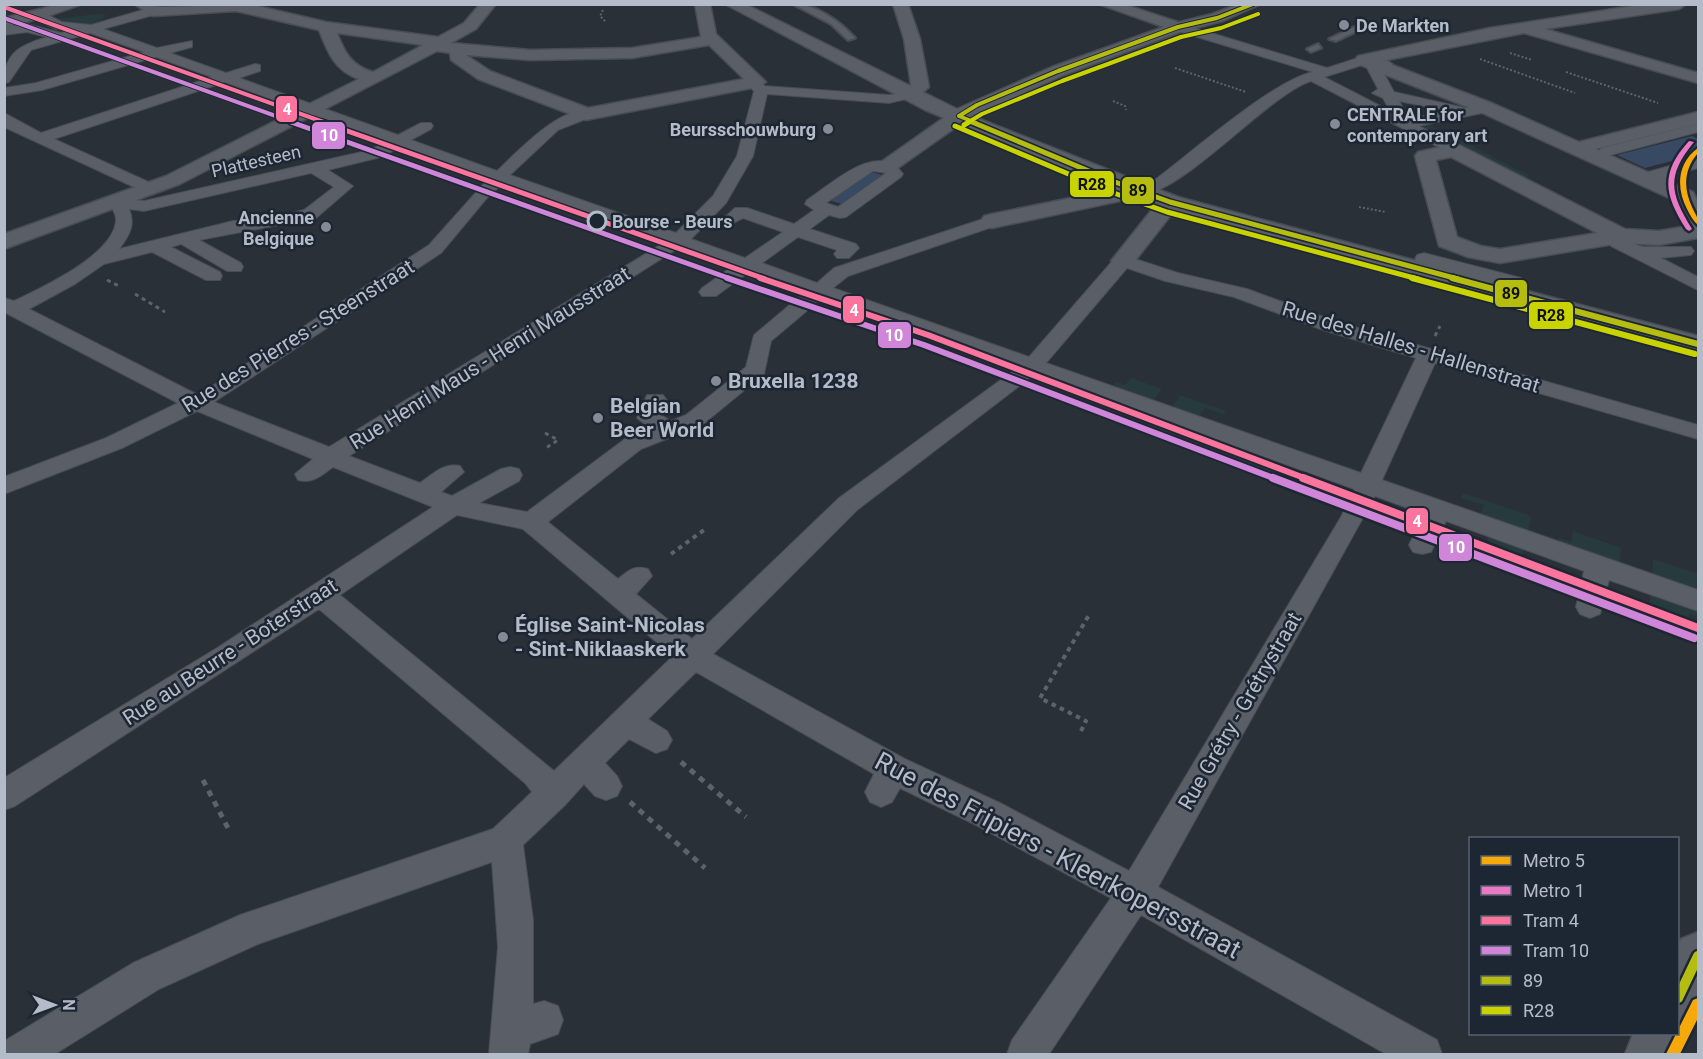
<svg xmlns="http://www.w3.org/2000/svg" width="1703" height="1059" viewBox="0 0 1703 1059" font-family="Roboto,sans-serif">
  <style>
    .green { fill: #273a3e }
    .water { fill: #384963 }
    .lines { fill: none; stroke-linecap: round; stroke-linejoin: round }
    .service-casing { stroke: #484c53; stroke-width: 4 }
    .pedestrian-casing { stroke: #484c53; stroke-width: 2 }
    .minor-casing { stroke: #484c53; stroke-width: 3 }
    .tertiary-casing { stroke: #484c53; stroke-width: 3 }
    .path-far3 { stroke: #5d636a; stroke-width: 2; stroke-dasharray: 2 2; stroke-linecap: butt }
    .path-far2 { stroke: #5d636a; stroke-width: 3; stroke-dasharray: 4 4; stroke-linecap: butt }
    .path-far1 { stroke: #5d636a; stroke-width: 4; stroke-dasharray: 4.5 4.5; stroke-linecap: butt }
    .path { stroke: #5d636a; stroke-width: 5; stroke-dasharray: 6 6; stroke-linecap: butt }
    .service { fill: #5a5e66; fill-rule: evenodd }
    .pedestrian { fill: #5a5e66; fill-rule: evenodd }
    .minor { fill: #5a5e66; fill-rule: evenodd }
    .tertiary { fill: #5a5e66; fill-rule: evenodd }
    .bus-1-far3-casing { stroke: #1d2633; stroke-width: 6 }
    .bus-1-far2-casing { stroke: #1d2633; stroke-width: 8 }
    .bus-1-far1-casing { stroke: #1d2633; stroke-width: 10 }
    .bus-1-casing { stroke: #1d2633; stroke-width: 15 }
    .bus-2-far2-casing { stroke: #1d2633; stroke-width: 6 }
    .bus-2-far1-casing { stroke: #1d2633; stroke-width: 8 }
    .bus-2-casing { stroke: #1d2633; stroke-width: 10 }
    .bus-1-far3 { stroke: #b4bd10; stroke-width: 4 }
    .bus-1-far2 { stroke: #b4bd10; stroke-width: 5 }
    .bus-1-far1 { stroke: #b4bd10; stroke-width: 6 }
    .bus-1 { stroke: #b4bd10; stroke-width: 10 }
    .bus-2-far2 { stroke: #c8d300; stroke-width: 4 }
    .bus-2-far1 { stroke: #c8d300; stroke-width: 5 }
    .bus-2 { stroke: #c8d300; stroke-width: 6 }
    .tram-1-far3-casing { stroke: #1d2633; stroke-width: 6 }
    .tram-1-far2-casing { stroke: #1d2633; stroke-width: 8 }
    .tram-1-far1-casing { stroke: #1d2633; stroke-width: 10 }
    .tram-1-casing { stroke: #1d2633; stroke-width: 13 }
    .tram-2-far3-casing { stroke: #1d2633; stroke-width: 6 }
    .tram-2-far2-casing { stroke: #1d2633; stroke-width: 8 }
    .tram-2-far1-casing { stroke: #1d2633; stroke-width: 10 }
    .tram-2-casing { stroke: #1d2633; stroke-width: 13 }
    .tram-1-far3 { stroke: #fa749e; stroke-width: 4 }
    .tram-1-far2 { stroke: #fa749e; stroke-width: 5 }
    .tram-1-far1 { stroke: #fa749e; stroke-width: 6 }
    .tram-1 { stroke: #fa749e; stroke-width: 8 }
    .tram-2-far3 { stroke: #cf85d8; stroke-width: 4 }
    .tram-2-far2 { stroke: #cf85d8; stroke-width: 5 }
    .tram-2-far1 { stroke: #cf85d8; stroke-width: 6 }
    .tram-2 { stroke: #cf85d8; stroke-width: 8 }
    .metro-1-casing { stroke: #1d2633; stroke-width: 5 }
    .metro-2-casing { stroke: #1d2633; stroke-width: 5 }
    .metro-1 { fill: #f6a90b; fill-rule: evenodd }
    .metro-2 { fill: #e979c4; fill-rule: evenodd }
    .poi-dot { fill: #848b96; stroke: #1d2633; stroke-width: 2 }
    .stop-dot { fill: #1d2633; stroke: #b4bcc9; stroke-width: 3 }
    .labels { text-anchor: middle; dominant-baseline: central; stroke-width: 5; stroke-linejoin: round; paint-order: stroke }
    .far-poi-label { font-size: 18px; font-weight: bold; fill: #b4bcc9; stroke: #1d2633; text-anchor: start }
    .far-street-label { font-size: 18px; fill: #b4bcc9; stroke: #1d2633 }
    .far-stop-label { font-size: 18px; font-weight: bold; fill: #b4bcc9; stroke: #1d2633; text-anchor: start }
    .street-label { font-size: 21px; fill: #b4bcc9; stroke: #1d2633 }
    .poi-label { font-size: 21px; font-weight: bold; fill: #b4bcc9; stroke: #1d2633; text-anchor: start }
    .near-street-label { font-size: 26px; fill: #b4bcc9; stroke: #1d2633 }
    .line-badge { stroke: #1d2633; stroke-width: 2 }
    .badge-label { font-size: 16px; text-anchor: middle; font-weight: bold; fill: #fff }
    .pale-badge-label { font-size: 16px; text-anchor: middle; font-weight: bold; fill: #111 }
  </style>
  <rect width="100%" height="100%" fill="#2a3038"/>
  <path class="green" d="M 99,14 L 106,15 C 92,31 70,25 53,19 Z
    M 1426,123 L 1438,130 L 1436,131 L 1454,140 L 1458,139 L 1530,176 L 1525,178 L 1424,127 Z
    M 1131,378 L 1162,389 L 1154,400 L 1114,386 L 1116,382 L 1125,385 Z
    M 1180,395 L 1226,411 L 1223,414 L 1205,408 L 1199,416 L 1172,407 Z
    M 1154,415 L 1191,429 L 1189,432 L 1179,429 L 1174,438 L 1146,428 Z
    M 1239,446 L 1278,460 L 1271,473 L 1231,459 Z
    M 1463,493 L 1531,516 L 1528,532 L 1481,515 L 1484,505 L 1461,498 Z
    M 1573,531 L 1621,548 L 1619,564 L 1558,542 L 1559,538 L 1571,542 Z
    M 1489,536 L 1524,548 L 1520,564 L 1463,543 L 1464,539 L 1486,547 Z
    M 1653,559 L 1698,574 L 1698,592 L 1652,575 Z
    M 1651,594 L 1698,611 L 1698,617 L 1689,614 L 1688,625 L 1627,603 L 1627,598 L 1649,606 Z"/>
  <path class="water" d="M 1692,136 L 1698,139 L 1698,154 L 1645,168 L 1617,155 Z
    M 868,171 L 886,176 L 845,205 L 826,199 Z"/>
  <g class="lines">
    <defs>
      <path id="service" d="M 793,4 C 815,4 840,21 855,38 L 848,40 L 831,24 Z
        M 1361,24 L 1368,26 L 1336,41 L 1329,39 Z
        M 1318,44 L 1321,48 L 1311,52 L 1307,49 Z"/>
      <path id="pedestrian" d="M 153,7 L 157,8 L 157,14 L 103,29 L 157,48 L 192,41 L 192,47 L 170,53 L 226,73 L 255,64 L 260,65 L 260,71 L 239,78 L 398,135 L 421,123 L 431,123 L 433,126 L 431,129 L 411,140 L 497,171 C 517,152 562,104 591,111 L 593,114 L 591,117 L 558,130 L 510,175 L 676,233 L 713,196 L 737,156 L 754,91 L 750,87 L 752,79 L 762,79 L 764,86 L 889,95 L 915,91 L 915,97 L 889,103 L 767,94 L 753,156 L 726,203 L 691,239 L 745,258 L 783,232 L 743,218 L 733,223 L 727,222 L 724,218 L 735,208 L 747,208 L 794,224 L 814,210 L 805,204 L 807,200 C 832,184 878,139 903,174 L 901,177 L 846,217 L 840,218 L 829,215 L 810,229 L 856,244 L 859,248 L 849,258 L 837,258 L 834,254 L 837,250 L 798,237 L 762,263 L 817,283 L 834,268 L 992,216 L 998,217 L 1001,221 L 998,225 L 848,276 L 833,288 L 1029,357 L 1116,257 L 1123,255 L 1178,273 L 1247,289 L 1337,322 L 1698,425 L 1698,439 L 1435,363 L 1382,480 L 1698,590 L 1698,611 L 1609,580 L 1600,614 L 1590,618 L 1580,614 L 1576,607 L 1584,571 L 1446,521 L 1431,552 L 1422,554 L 1413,552 L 1409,545 L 1424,514 L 1375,496 L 1158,887 L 1437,1040 L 1442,1054 L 1386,1054 L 1141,915 L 1049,1054 L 1007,1054 L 1012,1040 L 1111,898 L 976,825 L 900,788 L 892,802 L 881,807 L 870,802 L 865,792 L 874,774 L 696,672 L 648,719 L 667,731 L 672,740 L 667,749 L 656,753 L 629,739 L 605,763 L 617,776 L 622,786 L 617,796 L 606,800 L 595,796 L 584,784 L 565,805 L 523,845 L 533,920 L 533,1004 L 544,1001 L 558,1006 L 563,1020 L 558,1034 L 530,1044 L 528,1054 L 489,1054 L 498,947 L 492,862 L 258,944 L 159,989 L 55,1054 L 4,1054 L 6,1040 L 133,963 L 240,915 L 493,829 L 532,792 L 525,783 L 319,609 L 15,806 L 4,810 L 4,778 L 217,648 L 433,507 L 333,467 C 322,475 313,484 298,480 L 295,474 L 313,459 L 197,411 L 122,448 L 4,494 L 4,477 L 106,438 L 178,403 L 4,312 L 4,298 L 14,301 C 41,288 116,254 116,219 C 116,214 111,207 109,202 L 111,198 L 144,201 L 366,151 L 388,142 L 225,82 L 54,139 L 155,185 L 157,189 L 155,193 L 149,194 L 4,127 L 4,113 L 41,133 L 212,77 L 156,57 L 42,90 L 4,96 L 4,88 L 36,83 L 144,52 L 90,33 L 31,50 L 9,82 L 4,83 C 4,52 21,45 47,37 L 27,32 L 4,35 L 4,27 L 27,24 L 61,33 L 72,30 L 56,29 L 40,21 L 40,15 L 48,15 L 62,22 L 91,25 ZM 402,147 L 488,179 L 429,245 L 214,385 L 196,394 L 29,309 L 75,284 L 104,264 L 152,252 L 206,280 L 220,280 L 222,276 L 220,272 L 171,247 L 181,244 L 227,271 L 241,271 L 243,267 L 241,263 L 199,240 L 316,218 L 353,186 L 328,170 L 377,158 ZM 873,171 L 886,173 L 838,207 L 826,203 ZM 311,173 L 334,187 L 304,210 L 271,218 L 233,221 L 119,249 C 129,236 136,225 129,209 L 144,211 ZM 502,184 L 665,242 L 329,447 L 214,402 L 441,253 L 486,199 ZM 680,247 L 733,266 L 702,288 L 699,292 L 702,296 L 716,296 L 749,272 L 805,292 L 754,335 L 746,367 L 686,415 L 671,421 L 661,415 L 668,402 L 663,395 L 647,395 L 637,418 L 651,429 L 625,439 L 527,512 L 479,503 L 519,481 L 522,475 L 519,469 L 510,467 L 501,469 L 452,496 L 441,492 L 464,472 L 460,466 C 444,462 433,474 420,483 L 349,456 ZM 1127,268 L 1165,281 L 1234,297 L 1323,330 L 1416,358 L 1361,473 L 1046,363 ZM 822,298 L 1017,368 L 839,498 L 692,639 L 636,594 L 652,576 L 648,569 C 634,565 629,570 618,579 L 548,522 L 641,449 L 702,425 L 764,374 L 771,341 ZM 1035,374 L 1354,489 L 1341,517 L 1129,871 L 1000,803 L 905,759 L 713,654 L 857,510 ZM 457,515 L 523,529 L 673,656 L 554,771 L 340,595 Z
        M 1178,23 L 1327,68 L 1364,56 L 1369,57 L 1369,63 L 1324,77 L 1390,111 L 1383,98 L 1372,93 L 1378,89 L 1367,68 L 1386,60 L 1393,64 L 1382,70 L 1394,92 L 1465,108 L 1487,104 L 1494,108 L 1487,112 L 1419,126 L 1459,147 L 1462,150 L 1459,153 L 1454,155 L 1311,81 C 1265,96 1175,204 1134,194 L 1132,190 L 1134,186 L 1152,182 C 1189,155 1273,80 1313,72 L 1174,30 L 1174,24 ZM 1399,101 L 1448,111 L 1409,119 Z
        M 1698,124 L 1698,132 L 1607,156 L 1599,151 L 1601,148 Z
        M 1698,158 L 1698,168 L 1669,176 L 1676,182 L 1674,185 L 1662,185 L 1646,175 L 1648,172 Z
        M 1617,237 L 1643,247 L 1691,247 L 1694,251 L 1691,255 L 1661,258 L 1698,277 L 1698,290 L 1611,246 L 1608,242 L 1611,238 Z
        M 1424,253 L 1521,278 L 1524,282 L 1514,288 L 1417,263 L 1415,259 L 1417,255 Z"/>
      <path id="minor" d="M 57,4 L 82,4 L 40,19 L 32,14 L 35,11 Z
        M 134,4 L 163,7 L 249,4 L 326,22 L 438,37 L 464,23 L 480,4 L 496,4 L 476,29 L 451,43 L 530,50 L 632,48 L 701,37 L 695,4 L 710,4 L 716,34 L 766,82 L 757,87 L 586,120 L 478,79 L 451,60 L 450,53 L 437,51 L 180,184 L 4,249 L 4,234 L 166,176 L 359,79 C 335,71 328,53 319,30 L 236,11 L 153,16 ZM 337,33 L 423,45 L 373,72 C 351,65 345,53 337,33 ZM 709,45 L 744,79 L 588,108 L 490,71 L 466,55 L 530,60 L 632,58 Z
        M 893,4 L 908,4 L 920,39 L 929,87 L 916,98 L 910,99 L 901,94 L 911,85 L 904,39 Z
        M 1099,4 L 1123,4 L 1184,24 L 1186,27 L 1184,30 L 1172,30 Z
        M 1646,4 L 1686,4 L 1679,9 L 1545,29 L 1698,73 L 1698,83 L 1524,33 L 1382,61 L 1494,104 L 1579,142 L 1698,112 L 1698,124 L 1596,149 L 1693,192 L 1698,202 L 1698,238 L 1659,245 L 1620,243 L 1500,263 L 1468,257 L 1439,246 L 1415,156 L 1418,152 L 1454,144 L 1461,146 L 1625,229 L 1659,231 L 1688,226 L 1676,201 L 1480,112 L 1358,64 L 1355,60 L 1358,56 L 1490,28 ZM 1451,157 L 1597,233 L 1500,249 L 1481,246 L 1457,237 L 1436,160 Z
        M 959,110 L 968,116 L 966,120 L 895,170 L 881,170 L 878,166 L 881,162 L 952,112 Z
        M 1140,184 L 1148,185 L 1151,190 L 1148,195 L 992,228 L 984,226 L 981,221 L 984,216 L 992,214 Z
        M 1170,195 L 1178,197 L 1181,202 L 1131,266 L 1115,266 L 1111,261 L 1115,256 L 1162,197 Z
        M 1419,262 L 1518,288 L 1521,293 L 1518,298 L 1509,300 L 1410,274 L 1407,269 L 1410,264 Z"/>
      <path id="tertiary" d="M 725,4 L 745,4 L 957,109 L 1052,67 L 1172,24 L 1212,14 L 1239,4 L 1261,4 L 1223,21 L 1183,31 L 1064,75 L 972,116 L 1178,197 L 1428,264 L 1431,269 L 1428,274 L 1419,276 L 1410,274 L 1162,207 L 1108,186 L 925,110 Z
        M 40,9 L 48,14 L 45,17 L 4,28 L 4,18 Z
        M 1509,286 L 1698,336 L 1698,352 L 1500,298 L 1497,293 L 1500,288 Z
        M 1698,932 L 1698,1008 L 1695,1015 L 1680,1022 L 1685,1034 L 1676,1054 L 1625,1054 L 1633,1034 L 1678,1034 L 1678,947 L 1681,939 Z"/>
    </defs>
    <use href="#service" class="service-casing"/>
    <use href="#pedestrian" class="pedestrian-casing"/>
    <use href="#minor" class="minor-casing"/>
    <use href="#tertiary" class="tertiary-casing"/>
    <path class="path-far3" d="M 603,10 L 600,16 L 605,21
      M 1510,53 L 1532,60
      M 1480,59 L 1575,93
      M 1175,68 L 1246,92
      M 1566,72 L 1658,103
      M 1113,101 L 1125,106 L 1126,110
      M 1359,207 L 1386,212"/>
    <path class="path-far2" d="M 107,280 L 121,287
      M 135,294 L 165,312
      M 1435,336 L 1440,326
      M 545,433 L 558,440 L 546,448"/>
    <path class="path-far1" d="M 671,554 L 704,530
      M 1081,731 L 1086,721 L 1040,698 L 1089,615"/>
    <path class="path" d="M 681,762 L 746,817
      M 203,780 L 230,832
      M 630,802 L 705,868"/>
    <use href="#service" class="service"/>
    <use href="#pedestrian" class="pedestrian"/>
    <use href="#minor" class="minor"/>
    <use href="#tertiary" class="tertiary"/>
    <defs>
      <path id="bus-1-far3" d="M 959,116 L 976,123
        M 959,116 L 977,105 L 1058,71 L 1178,27 L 1217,18 L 1253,4"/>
      <path id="bus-1-far2" d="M 972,122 L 1115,182 L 1170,202 L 1458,279"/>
      <path id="bus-1-far1" d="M 1452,278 L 1698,344"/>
      <path id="bus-1" d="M 1678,998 L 1698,956"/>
      <path id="bus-2-far2" d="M 967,123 L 982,114 L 1062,81 L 1181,37 L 1221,28 L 1258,14"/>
      <path id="bus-2-far1" d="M 964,125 L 969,122
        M 955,126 L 1111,192 L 1167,212 L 1418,279"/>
      <path id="bus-2" d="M 1412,278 L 1695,354"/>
    </defs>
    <use href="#bus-1-far3" class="bus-1-far3-casing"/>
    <use href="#bus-1-far2" class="bus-1-far2-casing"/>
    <use href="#bus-1-far1" class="bus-1-far1-casing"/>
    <use href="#bus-1" class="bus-1-casing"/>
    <use href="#bus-2-far2" class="bus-2-far2-casing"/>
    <use href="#bus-2-far1" class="bus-2-far1-casing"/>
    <use href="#bus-2" class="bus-2-casing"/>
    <use href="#bus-1-far3" class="bus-1-far3"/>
    <use href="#bus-1-far2" class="bus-1-far2"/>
    <use href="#bus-1-far1" class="bus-1-far1"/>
    <use href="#bus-1" class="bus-1"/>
    <use href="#bus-2-far2" class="bus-2-far2"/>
    <use href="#bus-2-far1" class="bus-2-far1"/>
    <use href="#bus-2" class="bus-2"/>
    <defs>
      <path id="tram-1-far3" d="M 4,7 L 326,123"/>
      <path id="tram-1-far2" d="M 322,122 L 765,279"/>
      <path id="tram-1-far1" d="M 760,278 L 928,335 L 1307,479"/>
      <path id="tram-1" d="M 1303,478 L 1698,628"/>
      <path id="tram-2-far3" d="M 4,18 L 295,123"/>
      <path id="tram-2-far2" d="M 291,122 L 731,279"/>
      <path id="tram-2-far1" d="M 727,278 L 924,345 L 1276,479"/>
      <path id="tram-2" d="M 1273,478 L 1694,638"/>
    </defs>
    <use href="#tram-1-far3" class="tram-1-far3-casing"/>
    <use href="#tram-1-far2" class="tram-1-far2-casing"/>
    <use href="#tram-1-far1" class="tram-1-far1-casing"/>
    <use href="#tram-1" class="tram-1-casing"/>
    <use href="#tram-2-far3" class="tram-2-far3-casing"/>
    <use href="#tram-2-far2" class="tram-2-far2-casing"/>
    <use href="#tram-2-far1" class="tram-2-far1-casing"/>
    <use href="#tram-2" class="tram-2-casing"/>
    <use href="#tram-1-far3" class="tram-1-far3"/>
    <use href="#tram-1-far2" class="tram-1-far2"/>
    <use href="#tram-1-far1" class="tram-1-far1"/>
    <use href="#tram-1" class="tram-1"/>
    <use href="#tram-2-far3" class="tram-2-far3"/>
    <use href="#tram-2-far2" class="tram-2-far2"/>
    <use href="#tram-2-far1" class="tram-2-far1"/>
    <use href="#tram-2" class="tram-2"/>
    <defs>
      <path id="metro-1" d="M 1698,148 L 1698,153 C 1684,169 1683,188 1692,207 C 1695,214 1699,218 1698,225 C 1693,221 1690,215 1687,209 C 1676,188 1677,163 1698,148 Z
        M 1698,998 L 1698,1018 L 1680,1054 L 1666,1054 L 1693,1000 Z"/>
      <path id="metro-2" d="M 1689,141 L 1694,142 C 1666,176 1670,193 1692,229 L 1689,231 L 1686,229 C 1664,194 1660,173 1689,141 Z"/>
    </defs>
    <use href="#metro-1" class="metro-1-casing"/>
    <use href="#metro-2" class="metro-2-casing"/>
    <use href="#metro-1" class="metro-1"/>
    <use href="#metro-2" class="metro-2"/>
  </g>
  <g class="poi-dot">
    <circle cx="1344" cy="25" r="6"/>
    <circle cx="1335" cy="124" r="6"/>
    <circle cx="828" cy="129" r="6"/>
    <circle cx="326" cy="227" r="6"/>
    <circle cx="716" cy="381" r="6"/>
    <circle cx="598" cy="418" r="6"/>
    <circle cx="503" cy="637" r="6"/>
  </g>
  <circle class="stop-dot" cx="597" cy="221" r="9"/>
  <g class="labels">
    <g class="far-poi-label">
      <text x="1356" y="25">De Markten</text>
      <text x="1347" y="114">CENTRALE for<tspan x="1347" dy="21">contemporary art</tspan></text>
      <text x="816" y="129" text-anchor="end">Beursschouwburg</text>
      <text x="314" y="217" text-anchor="end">Ancienne<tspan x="314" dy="21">Belgique</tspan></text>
    </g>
    <g class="far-street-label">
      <text transform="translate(256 161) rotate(-13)">Plattesteen</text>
    </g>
    <g class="far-stop-label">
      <text x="612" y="221">Bourse - Beurs</text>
    </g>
    <g class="street-label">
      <text transform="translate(298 336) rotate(-32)">Rue des Pierres - Steenstraat</text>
      <text transform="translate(1411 347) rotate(17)">Rue des Halles - Hallenstraat</text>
      <text transform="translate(490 358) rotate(-32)">Rue Henri Maus - Henri Mausstraat</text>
      <text transform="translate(230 652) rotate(-33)">Rue au Beurre - Boterstraat</text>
      <text transform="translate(1240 711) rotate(-60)">Rue Grétry - Grétrystraat</text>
    </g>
    <g class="poi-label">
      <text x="728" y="381">Bruxella 1238</text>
      <text x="610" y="406">Belgian<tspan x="610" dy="24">Beer World</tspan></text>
      <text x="515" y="625">Église Saint-Nicolas<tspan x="515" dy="24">- Sint-Niklaaskerk</tspan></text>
    </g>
    <g class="near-street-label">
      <text transform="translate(1058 855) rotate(28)">Rue des Fripiers - Kleerkopersstraat</text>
    </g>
  </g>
  <g class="line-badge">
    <rect x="275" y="95" width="23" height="28" rx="6" fill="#fa749e"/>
    <rect x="311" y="121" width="35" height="29" rx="6" fill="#cf85d8"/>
    <rect x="1069" y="170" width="46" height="28" rx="6" fill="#c8d300"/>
    <rect x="1121" y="176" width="34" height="29" rx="6" fill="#b4bd10"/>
    <rect x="1494" y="279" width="34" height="29" rx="6" fill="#b4bd10"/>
    <rect x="842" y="295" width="23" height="29" rx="6" fill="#fa749e"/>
    <rect x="1528" y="301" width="46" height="29" rx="6" fill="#c8d300"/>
    <rect x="877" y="321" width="35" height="28" rx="6" fill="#cf85d8"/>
    <rect x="1405" y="507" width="24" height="28" rx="6" fill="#fa749e"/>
    <rect x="1438" y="533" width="35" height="29" rx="6" fill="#cf85d8"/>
  </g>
  <g class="badge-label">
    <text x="287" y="115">4</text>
    <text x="329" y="141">10</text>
    <text x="854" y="316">4</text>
    <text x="894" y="341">10</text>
    <text x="1417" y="527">4</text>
    <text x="1456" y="553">10</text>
  </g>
  <g class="pale-badge-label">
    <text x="1092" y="190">R28</text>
    <text x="1138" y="196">89</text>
    <text x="1511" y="299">89</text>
    <text x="1551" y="321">R28</text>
  </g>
  <rect width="1703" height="1059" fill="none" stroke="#b4bcc9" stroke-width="12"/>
  <rect x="1469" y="837" width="210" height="198" fill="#1d2633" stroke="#59626f" stroke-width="1.5"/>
  <rect x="1481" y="856" width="30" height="9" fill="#f6a90b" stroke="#59626f" stroke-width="1.5"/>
  <text x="1523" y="867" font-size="18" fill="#b4bcc9">Metro 5</text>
  <rect x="1481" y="886" width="30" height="9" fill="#e979c4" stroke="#59626f" stroke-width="1.5"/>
  <text x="1523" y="897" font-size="18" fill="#b4bcc9">Metro 1</text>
  <rect x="1481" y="916" width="30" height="9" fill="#fa749e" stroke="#59626f" stroke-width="1.5"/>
  <text x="1523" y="927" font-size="18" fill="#b4bcc9">Tram 4</text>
  <rect x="1481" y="946" width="30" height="9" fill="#cf85d8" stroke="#59626f" stroke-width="1.5"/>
  <text x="1523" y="957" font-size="18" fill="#b4bcc9">Tram 10</text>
  <rect x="1481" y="976" width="30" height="9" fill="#b4bd10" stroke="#59626f" stroke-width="1.5"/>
  <text x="1523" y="987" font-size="18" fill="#b4bcc9">89</text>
  <rect x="1481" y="1006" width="30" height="9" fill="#c8d300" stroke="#59626f" stroke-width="1.5"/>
  <text x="1523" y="1017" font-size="18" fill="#b4bcc9">R28</text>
  <g transform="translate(54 1005) rotate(90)" stroke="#1d2633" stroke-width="4.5" paint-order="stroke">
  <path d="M0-4.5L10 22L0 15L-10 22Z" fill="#b4bcc9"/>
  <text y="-9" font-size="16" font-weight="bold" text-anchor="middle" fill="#b4bcc9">N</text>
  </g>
</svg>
